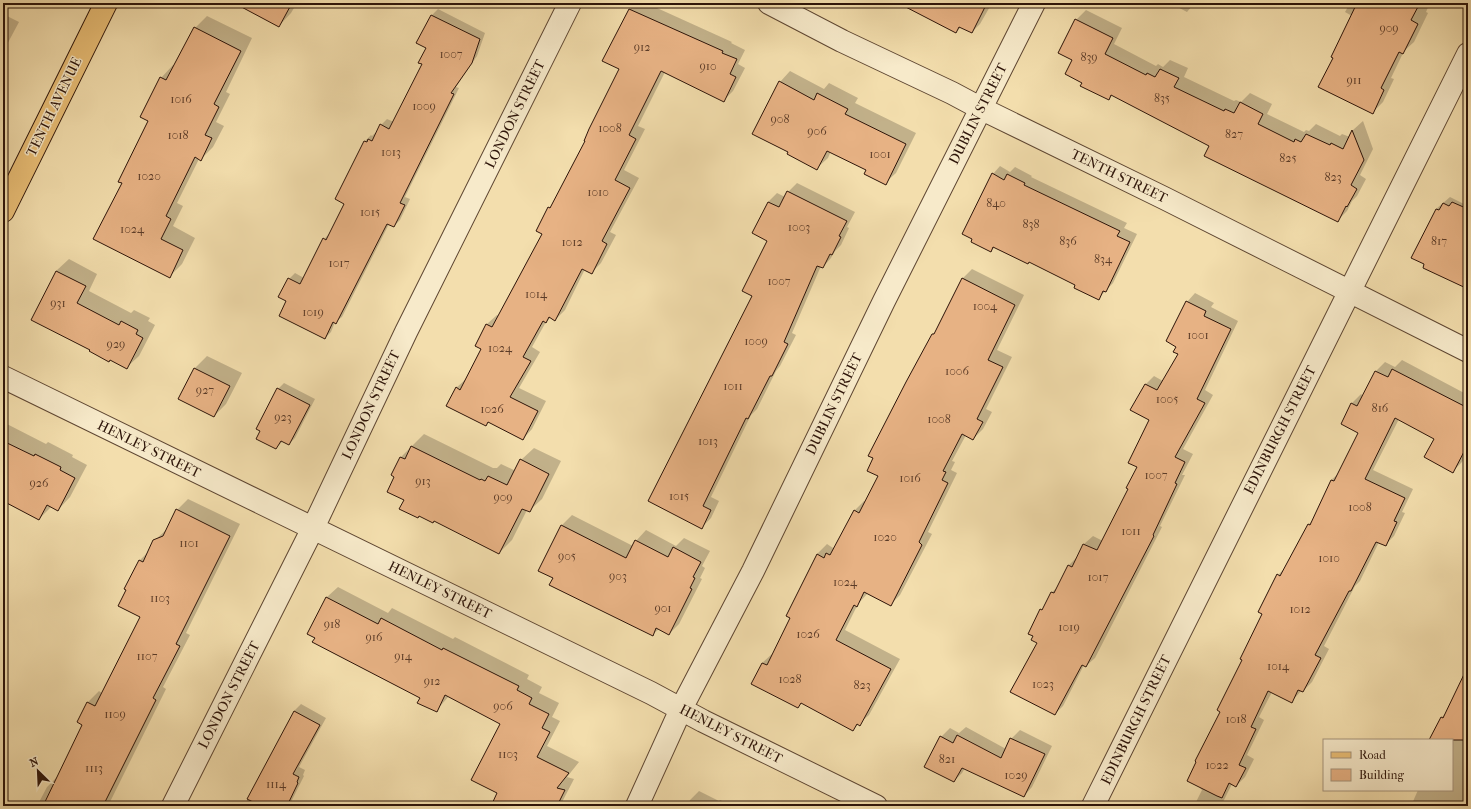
<svg xmlns="http://www.w3.org/2000/svg" width="1471" height="809" viewBox="0 0 1471 809" font-family="'IM FELL French Canon',serif">
  <style>
    .shadow { fill: #0003 }
    .building { fill: #e7b284; stroke: #2d1409 }
    .lines { fill: none; stroke-linecap: round; stroke-linejoin: round }
    .minor-casing { stroke: #5e4632; stroke-width: 24 }
    .primary-casing { stroke: #2d1409; stroke-width: 24 }
    .minor { stroke: #f7eaca; stroke-width: 22 }
    .primary { stroke: #eabf76; stroke-width: 22 }
    .labels { text-anchor: middle; dominant-baseline: central; stroke-width: 3; stroke-linejoin: round; paint-order: stroke }
    .number-label { font-size: 12px; fill: #5c3c28 }
    .street-label { font-size: 14px; fill: #2d1409; stroke: #f7eaca }
  </style>
  <rect width="100%" height="100%" fill="#f3dead"/>
  <filter id="stains"><feTurbulence type="fractalNoise" baseFrequency=".005" numOctaves="4"/><feColorMatrix values="0 0 0 0 .2 0 0 0 0 .09 0 0 0 0 .02 0 0 0 .5 -.17"/></filter>
  <radialGradient id="worn" r=".72"><stop offset=".6" stop-color="#630" stop-opacity="0"/><stop offset="1" stop-color="#630" stop-opacity=".3"/></radialGradient>
  <path class="shadow" d="M 236,3 L 297,3 L 291,13 L 279,26 Z
    M 636,3 L 646,3 L 732,42 L 731,43 L 745,50 L 738,64 L 745,68 L 733,91 L 724,100 L 665,72 L 638,126 L 645,129 L 624,170 L 639,178 L 610,232 L 616,235 L 601,263 L 591,273 L 585,269 L 565,310 L 555,320 L 551,317 L 546,322 L 532,347 L 540,352 L 519,388 L 546,401 L 532,429 L 523,439 L 489,422 L 486,425 L 456,388 L 466,379 L 483,349 L 476,346 L 487,324 L 497,315 L 499,316 L 543,234 L 537,231 L 549,208 L 554,203 L 587,141 L 620,69 L 603,60 L 630,9 Z
    M 898,3 L 992,3 L 980,24 L 972,32 L 961,27 L 956,32 Z
    M 1170,3 L 1198,3 L 1194,7 L 1192,6 L 1187,12 Z
    M 1350,3 L 1430,3 L 1426,12 L 1428,13 L 1414,42 L 1404,51 L 1391,78 L 1394,79 L 1383,102 L 1372,113 L 1334,57 L 1352,16 L 1345,12 Z
    M 438,9 L 485,33 L 477,56 L 456,87 L 459,88 L 405,197 L 410,199 L 400,220 L 394,226 L 389,224 L 342,317 L 335,322 L 331,332 L 325,338 L 288,301 L 289,279 L 295,273 L 304,278 L 324,239 L 330,233 L 345,203 L 365,141 L 371,135 L 372,136 L 375,133 L 376,134 L 381,125 L 387,119 L 394,122 L 424,64 L 428,47 L 432,15 Z
    M 1086,10 L 1122,28 L 1114,44 L 1156,66 L 1158,64 L 1163,67 L 1170,60 L 1188,68 L 1184,77 L 1234,101 L 1236,100 L 1241,102 L 1250,93 L 1272,104 L 1267,114 L 1304,132 L 1306,130 L 1309,131 L 1316,124 L 1340,136 L 1342,134 L 1350,137 L 1353,130 L 1363,121 L 1373,149 L 1360,175 L 1366,179 L 1357,196 L 1352,201 L 1347,211 L 1337,221 L 1211,146 L 1113,95 L 1109,99 L 1083,82 L 1073,59 L 1076,20 Z
    M 3,14 L 19,22 L 3,52 Z
    M 207,16 L 252,38 L 226,92 L 230,94 L 216,122 L 224,126 L 213,147 L 201,159 L 199,159 L 177,203 L 183,206 L 173,226 L 195,238 L 182,264 L 170,276 L 123,183 L 149,121 L 161,78 L 173,65 L 175,66 L 195,28 Z
    M 790,71 L 824,89 L 829,83 L 858,98 L 855,103 L 916,133 L 896,173 L 885,183 L 867,169 L 831,151 L 828,158 L 817,168 L 789,152 L 780,82 Z
    M 1000,166 L 1010,172 L 1015,167 L 1032,176 L 1031,177 L 1127,223 L 1124,228 L 1137,234 L 1113,283 L 1098,299 L 1076,285 L 1030,261 L 995,247 L 991,251 L 993,174 Z
    M 797,183 L 855,212 L 847,227 L 849,228 L 841,245 L 835,251 L 831,258 L 823,267 L 821,266 L 792,333 L 796,335 L 780,366 L 776,371 L 757,409 L 751,415 L 711,497 L 719,501 L 711,518 L 702,527 L 649,501 L 754,296 L 768,240 L 753,233 L 768,202 L 777,193 L 785,197 L 788,192 Z
    M 1450,197 L 1468,206 L 1468,289 L 1436,209 Z
    M 69,259 L 97,274 L 89,291 L 131,313 L 134,310 L 150,318 L 148,321 L 155,325 L 139,356 L 126,368 L 91,349 L 56,271 Z
    M 972,269 L 1024,295 L 997,350 L 1012,357 L 986,409 L 992,412 L 983,429 L 973,439 L 966,435 L 952,461 L 955,462 L 951,470 L 957,473 L 928,532 L 932,534 L 900,595 L 890,605 L 868,593 L 858,604 L 845,630 L 900,659 L 869,715 L 853,729 L 803,702 L 798,707 L 762,663 L 772,654 L 773,654 L 791,618 L 787,616 L 817,554 L 827,544 L 833,548 L 837,544 L 854,511 L 864,501 L 866,502 L 879,476 L 933,334 L 936,331 L 962,279 Z
    M 1195,293 L 1214,303 L 1211,307 L 1238,321 L 1205,390 L 1213,395 L 1183,449 L 1193,454 L 1182,475 L 1185,475 L 1160,526 L 1162,527 L 1095,658 L 1086,666 L 1084,665 L 1063,706 L 1055,714 L 1039,642 L 1041,610 L 1047,604 L 1052,592 L 1059,586 L 1068,566 L 1077,557 L 1078,558 L 1084,544 L 1093,536 L 1103,541 L 1129,488 L 1138,466 L 1150,420 L 1132,410 L 1146,384 L 1154,376 L 1163,381 L 1179,354 L 1178,346 L 1187,302 Z
    M 207,356 L 242,373 L 226,404 L 214,416 L 195,368 Z
    M 1402,360 L 1468,395 L 1468,451 L 1462,462 L 1453,471 L 1435,438 L 1399,419 L 1373,470 L 1413,489 L 1402,512 L 1405,513 L 1394,536 L 1385,545 L 1379,542 L 1360,581 L 1355,586 L 1324,646 L 1329,649 L 1312,682 L 1303,691 L 1302,690 L 1292,701 L 1272,692 L 1259,717 L 1264,720 L 1247,755 L 1254,759 L 1245,777 L 1236,786 L 1232,784 L 1221,806 L 1194,806 L 1202,790 L 1200,788 L 1222,711 L 1263,614 L 1278,575 L 1287,566 L 1308,525 L 1314,519 L 1331,480 L 1339,473 L 1360,432 L 1342,423 L 1352,403 L 1361,394 L 1363,396 L 1376,371 L 1385,362 L 1395,367 Z
    M 284,383 L 315,399 L 295,438 L 289,444 L 283,441 L 276,448 L 278,389 Z
    M 3,422 L 46,444 L 48,442 L 73,455 L 72,457 L 87,465 L 70,497 L 58,510 L 52,506 L 39,519 L 3,500 Z
    M 424,434 L 493,468 L 497,468 L 501,464 L 516,471 L 521,460 L 534,448 L 561,461 L 542,499 L 529,511 L 527,510 L 512,540 L 499,553 L 405,500 L 396,476 L 392,475 L 401,457 Z
    M 188,499 L 240,524 L 186,633 L 190,635 L 163,687 L 166,689 L 108,806 L 37,806 L 47,787 L 58,776 L 84,724 L 78,721 L 88,702 L 99,691 L 103,694 L 142,616 L 140,560 L 149,551 L 154,541 L 167,529 L 177,510 Z
    M 572,515 L 633,546 L 636,541 L 646,530 L 676,546 L 684,538 L 710,551 L 702,566 L 705,568 L 700,578 L 702,579 L 679,624 L 669,634 L 659,629 L 652,635 L 540,570 L 562,525 Z
    M 338,587 L 388,613 L 392,608 L 453,639 L 455,637 L 529,675 L 527,679 L 542,687 L 539,693 L 559,703 L 552,717 L 560,721 L 547,746 L 579,762 L 567,777 L 574,779 L 560,806 L 492,806 L 498,793 L 501,724 L 449,696 L 436,711 L 421,697 L 308,634 L 327,597 Z
    M 1468,676 L 1468,806 L 1411,806 L 1418,790 L 1452,790 L 1452,740 L 1431,740 L 1442,717 L 1447,712 Z
    M 301,704 L 326,718 L 299,767 L 305,770 L 303,775 L 304,776 L 289,806 L 244,806 L 294,711 Z
    M 966,727 L 1006,749 L 1011,739 L 1020,730 L 1052,746 L 1032,787 L 1024,796 L 965,768 L 962,773 L 954,781 L 941,737 L 950,728 L 959,733 Z
    M 699,791 L 719,801 L 720,800 L 733,806 L 687,806 L 690,800 Z"/>
  <path class="building" d="M 234,3 L 292,3 L 279,27 Z
    M 898,3 L 987,3 L 972,33 L 959,27 L 956,33 Z
    M 1357,3 L 1420,3 L 1411,20 L 1418,24 L 1403,54 L 1399,52 L 1381,88 L 1384,90 L 1373,114 L 1318,87 L 1333,58 L 1331,57 Z
    M 629,9 L 723,51 L 722,53 L 737,59 L 730,74 L 736,77 L 724,102 L 661,71 L 629,135 L 636,139 L 615,180 L 630,188 L 602,241 L 607,244 L 592,274 L 582,269 L 555,321 L 549,317 L 546,323 L 543,321 L 523,357 L 531,361 L 510,397 L 538,411 L 523,440 L 488,422 L 486,426 L 446,406 L 456,387 L 460,390 L 481,349 L 475,346 L 486,324 L 492,327 L 542,234 L 536,231 L 548,207 L 550,208 L 585,141 L 584,141 L 589,129 L 619,69 L 602,61 Z
    M 431,15 L 480,39 L 472,63 L 451,93 L 454,94 L 400,203 L 405,205 L 394,227 L 387,224 L 336,324 L 333,322 L 325,339 L 279,316 L 286,301 L 278,297 L 288,278 L 300,284 L 323,238 L 326,240 L 344,204 L 335,199 L 364,141 L 367,142 L 368,139 L 372,141 L 380,124 L 389,129 L 422,64 L 418,63 L 426,48 L 416,43 Z
    M 1075,19 L 1113,38 L 1105,54 L 1146,75 L 1147,73 L 1155,77 L 1160,69 L 1179,78 L 1174,87 L 1224,111 L 1225,109 L 1234,113 L 1240,102 L 1263,114 L 1258,124 L 1294,142 L 1295,139 L 1301,142 L 1306,134 L 1330,145 L 1331,143 L 1343,149 L 1352,130 L 1364,160 L 1351,185 L 1357,189 L 1347,207 L 1346,206 L 1338,222 L 1204,156 L 1209,146 L 1111,95 L 1109,100 L 1080,86 L 1082,83 L 1065,74 L 1072,60 L 1058,53 Z
    M 194,27 L 241,51 L 214,104 L 219,107 L 205,135 L 212,138 L 201,161 L 195,157 L 166,216 L 171,219 L 161,239 L 183,250 L 170,278 L 93,239 L 122,183 L 118,182 L 148,121 L 140,117 L 160,77 L 166,80 Z
    M 779,81 L 814,100 L 817,93 L 848,109 L 845,114 L 906,144 L 886,185 L 864,174 L 866,170 L 827,151 L 817,170 L 787,154 L 788,152 L 752,134 Z
    M 992,173 L 1004,180 L 1007,174 L 1025,183 L 1024,185 L 1120,231 L 1117,236 L 1130,242 L 1106,292 L 1103,291 L 1099,300 L 1074,288 L 1075,285 L 1029,262 L 1028,264 L 993,247 L 991,252 L 971,242 L 972,239 L 962,234 Z
    M 787,191 L 847,221 L 839,236 L 841,237 L 832,255 L 830,254 L 823,268 L 817,266 L 784,342 L 788,344 L 772,376 L 770,376 L 748,419 L 746,418 L 703,506 L 711,510 L 702,529 L 648,501 L 752,296 L 742,291 L 767,241 L 752,233 L 768,202 L 779,207 Z
    M 1452,202 L 1468,209 L 1468,213 L 1464,222 L 1468,225 L 1468,289 L 1423,268 L 1424,264 L 1411,258 L 1436,209 L 1439,210 L 1443,203 L 1449,206 Z
    M 56,271 L 86,286 L 77,303 L 119,325 L 121,321 L 138,330 L 136,334 L 143,338 L 127,369 L 110,360 L 109,362 L 89,351 L 90,350 L 31,320 Z
    M 962,278 L 1015,305 L 988,360 L 1003,367 L 977,419 L 983,422 L 973,440 L 962,434 L 943,471 L 946,472 L 942,480 L 948,483 L 919,542 L 922,545 L 891,606 L 864,592 L 857,607 L 854,605 L 836,640 L 891,669 L 860,726 L 857,724 L 853,731 L 801,703 L 798,708 L 751,684 L 762,663 L 767,665 L 790,618 L 786,616 L 817,554 L 824,558 L 826,553 L 830,555 L 854,510 L 859,513 L 878,476 L 867,471 L 873,458 L 868,456 L 906,382 L 932,334 L 934,334 Z
    M 1186,301 L 1206,311 L 1204,316 L 1231,329 L 1197,399 L 1205,403 L 1175,457 L 1185,462 L 1175,483 L 1177,484 L 1153,535 L 1154,536 L 1086,667 L 1082,665 L 1055,715 L 1010,692 L 1037,643 L 1031,640 L 1033,636 L 1028,634 L 1040,609 L 1042,610 L 1051,592 L 1054,593 L 1068,565 L 1072,567 L 1083,544 L 1097,550 L 1128,489 L 1126,488 L 1137,467 L 1128,463 L 1149,420 L 1130,410 L 1145,384 L 1157,390 L 1178,354 L 1173,352 L 1176,347 L 1166,341 Z
    M 194,368 L 230,386 L 214,417 L 178,399 Z
    M 1392,369 L 1468,408 L 1468,444 L 1453,473 L 1424,457 L 1434,439 L 1395,418 L 1365,479 L 1405,498 L 1394,521 L 1397,522 L 1386,546 L 1376,542 L 1351,591 L 1349,591 L 1315,655 L 1321,658 L 1303,692 L 1298,690 L 1292,703 L 1268,691 L 1251,727 L 1256,729 L 1239,765 L 1246,768 L 1236,787 L 1229,783 L 1222,798 L 1217,796 L 1187,781 L 1196,762 L 1195,761 L 1220,712 L 1217,710 L 1242,660 L 1240,659 L 1262,614 L 1258,612 L 1277,574 L 1280,576 L 1308,524 L 1310,525 L 1331,480 L 1334,481 L 1358,433 L 1341,424 L 1351,403 L 1357,406 L 1375,371 L 1388,377 Z
    M 277,388 L 310,405 L 289,445 L 281,441 L 276,449 L 256,439 L 260,431 L 256,429 Z
    M 3,441 L 34,456 L 35,454 L 61,467 L 60,470 L 75,478 L 58,511 L 47,505 L 39,520 L 3,501 Z
    M 411,446 L 480,480 L 481,479 L 485,481 L 488,476 L 507,485 L 520,459 L 549,474 L 530,512 L 522,509 L 499,554 L 434,521 L 433,523 L 419,516 L 418,518 L 399,509 L 404,500 L 387,492 L 394,477 L 391,475 L 400,457 L 405,459 Z
    M 176,509 L 230,536 L 176,644 L 180,646 L 153,698 L 156,700 L 103,806 L 43,806 L 82,725 L 77,722 L 87,702 L 95,706 L 140,617 L 118,606 L 126,590 L 124,589 L 139,560 L 143,562 L 153,540 L 163,536 Z
    M 561,525 L 626,558 L 635,540 L 668,557 L 673,547 L 701,562 L 693,577 L 695,578 L 690,588 L 692,589 L 669,635 L 656,628 L 653,636 L 549,585 L 553,578 L 538,571 Z
    M 326,597 L 378,624 L 381,618 L 442,650 L 443,648 L 519,686 L 517,690 L 532,698 L 529,704 L 549,714 L 542,728 L 550,732 L 537,757 L 569,773 L 557,788 L 565,790 L 557,806 L 491,806 L 497,793 L 471,780 L 500,724 L 445,695 L 437,712 L 417,703 L 420,698 L 312,642 L 315,638 L 307,634 Z
    M 1468,666 L 1468,740 L 1429,740 L 1441,717 L 1443,718 Z
    M 294,711 L 320,725 L 293,774 L 299,777 L 297,782 L 298,783 L 287,806 L 261,806 L 247,799 Z
    M 957,735 L 1001,758 L 1010,738 L 1045,754 L 1024,797 L 962,768 L 954,782 L 924,767 L 940,736 L 953,743 Z"/>
  <g class="lines">
    <defs>
      <path id="minor" d="M 769,3 L 842,41 L 952,93 L 982,109 L 1164,198 L 1468,351
        M 3,377 L 651,693 L 703,721 L 876,806
        M 173,806 L 313,528 L 406,332 L 570,3
        M 637,806 L 681,709 L 753,571 L 884,301 L 1034,3
        M 1093,806 L 1468,54"/>
      <path id="primary" d="M 3,211 L 106,3"/>
    </defs>
    <use href="#minor" class="minor-casing"/>
    <use href="#primary" class="primary-casing"/>
    <use href="#minor" class="minor"/>
    <use href="#primary" class="primary"/>
  </g>
  <g class="labels">
    <g class="number-label">
      <text x="1389" y="28">909</text>
      <text x="642" y="47">912</text>
      <text x="451" y="54">1007</text>
      <text x="1089" y="57">839</text>
      <text x="708" y="66">910</text>
      <text x="1354" y="80">911</text>
      <text x="1162" y="98">835</text>
      <text x="181" y="99">1016</text>
      <text x="424" y="106">1009</text>
      <text x="780" y="119">908</text>
      <text x="610" y="128">1008</text>
      <text x="817" y="131">906</text>
      <text x="1234" y="134">827</text>
      <text x="178" y="135">1018</text>
      <text x="391" y="152">1013</text>
      <text x="880" y="154">1001</text>
      <text x="1288" y="158">825</text>
      <text x="149" y="176">1020</text>
      <text x="1333" y="177">823</text>
      <text x="598" y="192">1010</text>
      <text x="996" y="203">840</text>
      <text x="370" y="212">1015</text>
      <text x="1031" y="224">838</text>
      <text x="799" y="227">1003</text>
      <text x="132" y="229">1024</text>
      <text x="1068" y="241">836</text>
      <text x="1439" y="241">817</text>
      <text x="572" y="242">1012</text>
      <text x="1103" y="259">834</text>
      <text x="339" y="263">1017</text>
      <text x="779" y="281">1007</text>
      <text x="536" y="294">1014</text>
      <text x="58" y="303">931</text>
      <text x="985" y="306">1004</text>
      <text x="313" y="312">1019</text>
      <text x="1198" y="335">1001</text>
      <text x="756" y="341">1009</text>
      <text x="116" y="344">929</text>
      <text x="500" y="348">1024</text>
      <text x="957" y="371">1006</text>
      <text x="733" y="386">1011</text>
      <text x="205" y="390">927</text>
      <text x="1167" y="399">1005</text>
      <text x="1380" y="408">816</text>
      <text x="492" y="409">1026</text>
      <text x="283" y="417">923</text>
      <text x="939" y="419">1008</text>
      <text x="708" y="441">1013</text>
      <text x="1156" y="475">1007</text>
      <text x="910" y="478">1016</text>
      <text x="423" y="481">913</text>
      <text x="39" y="483">926</text>
      <text x="679" y="496">1015</text>
      <text x="503" y="497">909</text>
      <text x="1360" y="507">1008</text>
      <text x="1131" y="531">1011</text>
      <text x="885" y="537">1020</text>
      <text x="189" y="543">1101</text>
      <text x="567" y="556">905</text>
      <text x="1329" y="558">1010</text>
      <text x="618" y="576">903</text>
      <text x="1098" y="577">1017</text>
      <text x="845" y="582">1024</text>
      <text x="160" y="598">1103</text>
      <text x="663" y="608">901</text>
      <text x="1300" y="609">1012</text>
      <text x="332" y="624">918</text>
      <text x="1069" y="627">1019</text>
      <text x="808" y="634">1026</text>
      <text x="374" y="637">916</text>
      <text x="147" y="656">1107</text>
      <text x="403" y="656">914</text>
      <text x="1278" y="666">1014</text>
      <text x="790" y="679">1028</text>
      <text x="432" y="681">912</text>
      <text x="1043" y="684">1023</text>
      <text x="862" y="685">823</text>
      <text x="503" y="706">906</text>
      <text x="115" y="714">1109</text>
      <text x="1236" y="719">1018</text>
      <text x="508" y="754">1103</text>
      <text x="947" y="759">821</text>
      <text x="1217" y="765">1022</text>
      <text x="94" y="768">1113</text>
      <text x="1016" y="775">1029</text>
      <text x="276" y="784">1114</text>
    </g>
    <g class="street-label">
      <text transform="translate(54 107) rotate(-64)">TENTH AVENUE</text>
      <text transform="translate(515 114) rotate(-64)">LONDON STREET</text>
      <text transform="translate(978 114) rotate(-63)">DUBLIN STREET</text>
      <text transform="translate(1119 176) rotate(26)">TENTH STREET</text>
      <text transform="translate(834 404) rotate(-64)">DUBLIN STREET</text>
      <text transform="translate(371 405) rotate(-65)">LONDON STREET</text>
      <text transform="translate(1280 430) rotate(-63)">EDINBURGH STREET</text>
      <text transform="translate(149 449) rotate(26)">HENLEY STREET</text>
      <text transform="translate(440 590) rotate(26)">HENLEY STREET</text>
      <text transform="translate(229 695) rotate(-63)">LONDON STREET</text>
      <text transform="translate(1136 720) rotate(-64)">EDINBURGH STREET</text>
      <text transform="translate(731 734) rotate(27)">HENLEY STREET</text>
    </g>
  </g>
  <rect width="1471" height="809" fill="none" stroke="#f3dead" stroke-width="16"/>
  <rect x="4" y="4" width="1463" height="801" fill="none" stroke="#2d1409" stroke-width="2"/>
  <rect x="8" y="8" width="1455" height="793" fill="none" stroke="#2d1409"/>
  <rect x="1323" y="739" width="130" height="52" fill="#f7eaca" stroke="#a6947d"/>
  <rect x="1331" y="752" width="20" height="6" fill="#eabf76" stroke="#a6947d"/>
  <text x="1359" y="759" font-size="12" fill="#2d1409">Road</text>
  <rect x="1331" y="769" width="20" height="12" fill="#e7b284" stroke="#a6947d"/>
  <text x="1359" y="779" font-size="12" fill="#2d1409">Building</text>
  <g transform="translate(38 771) rotate(336)" stroke="#f7eaca" stroke-width="3" paint-order="stroke">
  <path d="M0-3L7 15L0 10L-7 15Z" fill="#2d1409"/>
  <text y="-6" font-size="11" font-weight="bold" text-anchor="middle" fill="#2d1409">N</text>
  </g>
  <rect width="100%" height="100%" filter="url(#stains)"/>
  <rect width="100%" height="100%" fill="url(#worn)"/>
</svg>
